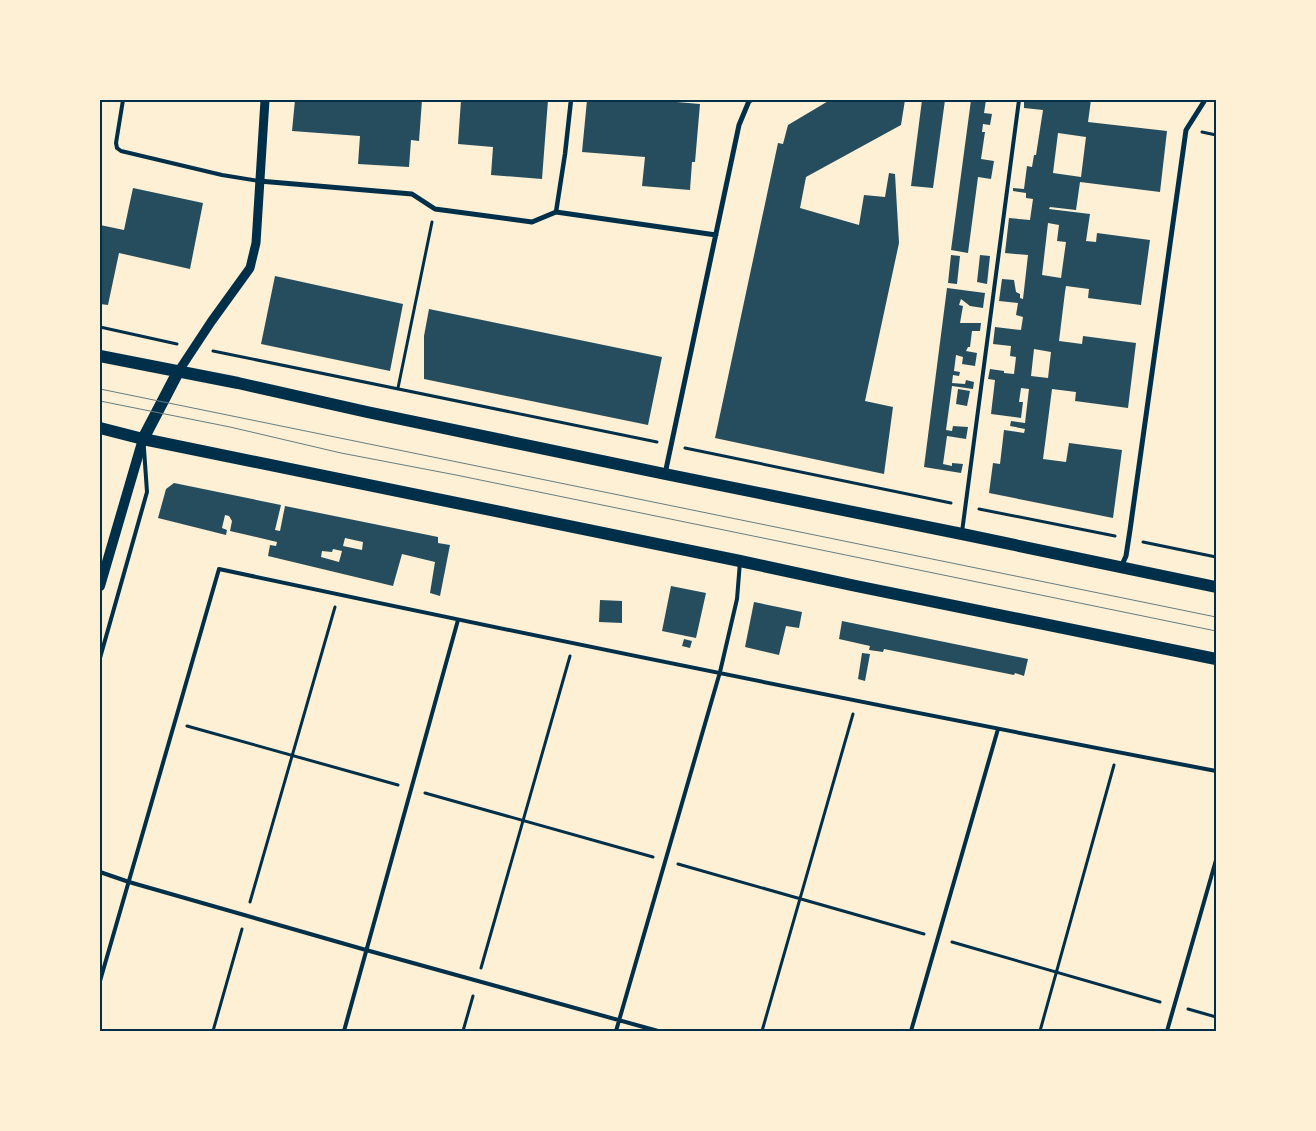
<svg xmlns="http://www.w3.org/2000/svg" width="1316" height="1131" viewBox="0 0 1316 1131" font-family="'Titillium Web',sans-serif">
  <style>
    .building { fill: #264d5e; fill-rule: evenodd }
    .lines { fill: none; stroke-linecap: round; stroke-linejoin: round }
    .path { stroke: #003049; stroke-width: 3 }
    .service { stroke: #003049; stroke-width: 4 }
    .pedestrian { stroke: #003049; stroke-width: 4.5 }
    .minor { stroke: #003049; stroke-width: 5 }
    .tertiary { stroke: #003049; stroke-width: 9 }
    .secondary { stroke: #003049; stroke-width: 10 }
    .primary { stroke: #003049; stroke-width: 12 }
    .tram { stroke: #657d81; stroke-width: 1 }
    .neatline { fill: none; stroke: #003049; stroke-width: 2 }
  </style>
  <rect width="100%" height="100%" fill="#fdf0d5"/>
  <path class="building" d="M 295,100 L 422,100 L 419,141 L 411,140 L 409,167 L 358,164 L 360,136 L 292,131 Z
    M 461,100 L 548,100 L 542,179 L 491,175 L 493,147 L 458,144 Z
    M 587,100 L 653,100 L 700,104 L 695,162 L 692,162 L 690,190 L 642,186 L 645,157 L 582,152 Z
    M 830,100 L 905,100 L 901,125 L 806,177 L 800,208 L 859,225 L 864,195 L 885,197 L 889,173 L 895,174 L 899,243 L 865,401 L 893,407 L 884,474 L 715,438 L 778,143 L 783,144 L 788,125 Z
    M 922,100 L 945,100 L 933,188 L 911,186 Z
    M 971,100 L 986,100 L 984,113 L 992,114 L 990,125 L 983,124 L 982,132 L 985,132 L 981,159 L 994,161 L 991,179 L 978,177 L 968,253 L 951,250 Z
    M 1024,100 L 1091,100 L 1088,122 L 1167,131 L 1160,192 L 1080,182 L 1076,210 L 1050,207 L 1049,209 L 1090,214 L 1086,241 L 1096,242 L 1097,233 L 1150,240 L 1141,305 L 1088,298 L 1089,289 L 1066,286 L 1065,292 L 1059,341 L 1082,344 L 1083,336 L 1136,343 L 1128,408 L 1075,401 L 1076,392 L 1052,389 L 1046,436 L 1043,459 L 1066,462 L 1069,443 L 1122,450 L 1113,518 L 989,493 L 993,463 L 1000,464 L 1004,430 L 1024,433 L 1025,429 L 1010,426 L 1011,421 L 1025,423 L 1029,389 L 1021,388 L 1019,402 L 1023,402 L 1021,418 L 991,414 L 995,380 L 988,379 L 990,369 L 1004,371 L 1004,373 L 1014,374 L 1016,357 L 1010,356 L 1011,346 L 993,344 L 995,327 L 1021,330 L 1023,317 L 1016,315 L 1018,303 L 999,301 L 1002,279 L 1014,280 L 1016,292 L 1020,294 L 1020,298 L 1023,299 L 1028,255 L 1005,253 L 1009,218 L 1030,220 L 1033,199 L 1026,198 L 1026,193 L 1013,191 L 1013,188 L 1024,189 L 1027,166 L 1032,167 L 1034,155 L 1036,155 L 1043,110 L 1024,108 ZM 1058,133 L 1086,137 L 1081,177 L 1053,173 ZM 1048,223 L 1059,225 L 1057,241 L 1066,242 L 1061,278 L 1042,275 ZM 1034,349 L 1051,352 L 1048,378 L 1031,376 Z
    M 133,188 L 203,203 L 190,269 L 119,253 L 108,305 L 100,304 L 100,225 L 124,230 Z
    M 951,255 L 960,256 L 957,284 L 948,283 Z
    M 980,255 L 990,256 L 987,284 L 977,282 Z
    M 275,276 L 403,304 L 390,371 L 261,344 Z
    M 947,288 L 985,293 L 983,308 L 970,306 L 961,299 L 959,305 L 963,306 L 960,323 L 981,323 L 980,331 L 972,331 L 970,347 L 968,347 L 966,351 L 977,353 L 975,366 L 962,364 L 963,357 L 956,355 L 954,371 L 960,372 L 959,376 L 953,375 L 952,383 L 965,384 L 966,380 L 974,382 L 973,389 L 952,386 L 946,430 L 952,431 L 953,426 L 968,427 L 966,439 L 947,436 L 943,464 L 952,466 L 952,463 L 963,464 L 961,473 L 924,467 Z
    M 429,309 L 662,357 L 648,425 L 424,379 L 424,336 Z
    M 958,389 L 970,391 L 967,406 L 956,404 Z
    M 174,483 L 281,505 L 275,530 L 280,531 L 285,506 L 438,537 L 438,543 L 450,545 L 440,596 L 430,593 L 435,562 L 402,554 L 393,586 L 268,556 L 270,545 L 276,546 L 277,542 L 230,531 L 232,521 L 229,516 L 225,515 L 222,528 L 227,530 L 226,535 L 158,518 L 166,489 ZM 345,538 L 363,542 L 362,550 L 343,546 ZM 333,549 L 342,551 L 339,562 L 321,557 L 322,551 L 332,552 Z
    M 671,586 L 706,593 L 696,638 L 662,631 Z
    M 600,600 L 622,601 L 622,623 L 599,622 Z
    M 754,602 L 802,612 L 799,628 L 786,626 L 779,655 L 745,647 Z
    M 842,621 L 1028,659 L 1024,676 L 1015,673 L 1014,675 L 884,649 L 883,652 L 869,650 L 870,646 L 839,639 Z
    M 684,639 L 692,641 L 690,648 L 682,646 Z
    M 862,653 L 870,654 L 865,681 L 858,679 Z"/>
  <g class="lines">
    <path class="path" d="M 1202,132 L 1216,135
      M 100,327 L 177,344
      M 213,351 L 657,442
      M 398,388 L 432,222
      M 685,448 L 951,503
      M 979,509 L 1115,536
      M 1143,542 L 1216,557
      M 187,726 L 398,785
      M 425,793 L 653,857
      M 678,864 L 924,934
      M 250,902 L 335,607
      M 952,942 L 1160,1002
      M 481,968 L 570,656
      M 1188,1009 L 1216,1017
      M 213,1031 L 242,929
      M 463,1031 L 473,996
      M 762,1031 L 853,714
      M 1040,1031 L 1114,765"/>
    <path class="service" d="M 123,100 L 116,143 L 117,148 L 121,151 L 222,175 L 259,181
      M 962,532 L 1019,100
      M 100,658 L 147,492 L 144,449
      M 100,872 L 129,882 L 366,950 L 658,1031
      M 100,981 L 219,569 C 551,640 883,707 1216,771
      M 344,1031 L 458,620
      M 616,1031 L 720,672 L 737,599 L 740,562
      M 911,1031 L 998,729
      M 1167,1031 L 1216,860"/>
    <path class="pedestrian" d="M 556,212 L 565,154 L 571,100"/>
    <path class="minor" d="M 259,181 L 412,194 L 435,209 L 532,222 L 556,212 L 716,235
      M 665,474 L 739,125 L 749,101 L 751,100
      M 1121,567 L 1126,556 L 1130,530 L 1186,130 L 1205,100"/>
    <path class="tertiary" d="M 178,372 L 211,322 L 250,268 L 256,243 L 265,100"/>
    <path class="secondary" d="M 100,586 L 143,439"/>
    <path class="primary" d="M 100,356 L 238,383 L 367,412 L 665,474 L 962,534 L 1216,587
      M 100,428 L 143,439 L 740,561 L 856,586 L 1216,659
      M 143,439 L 178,372"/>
    <path class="tram" d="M 100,389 L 1216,617
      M 100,401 L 230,427 L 341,453 L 456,475 L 1216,631"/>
  </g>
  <rect width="1316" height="1131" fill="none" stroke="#fdf0d5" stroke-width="202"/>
  <rect x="101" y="101" width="1114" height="929" class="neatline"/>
</svg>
